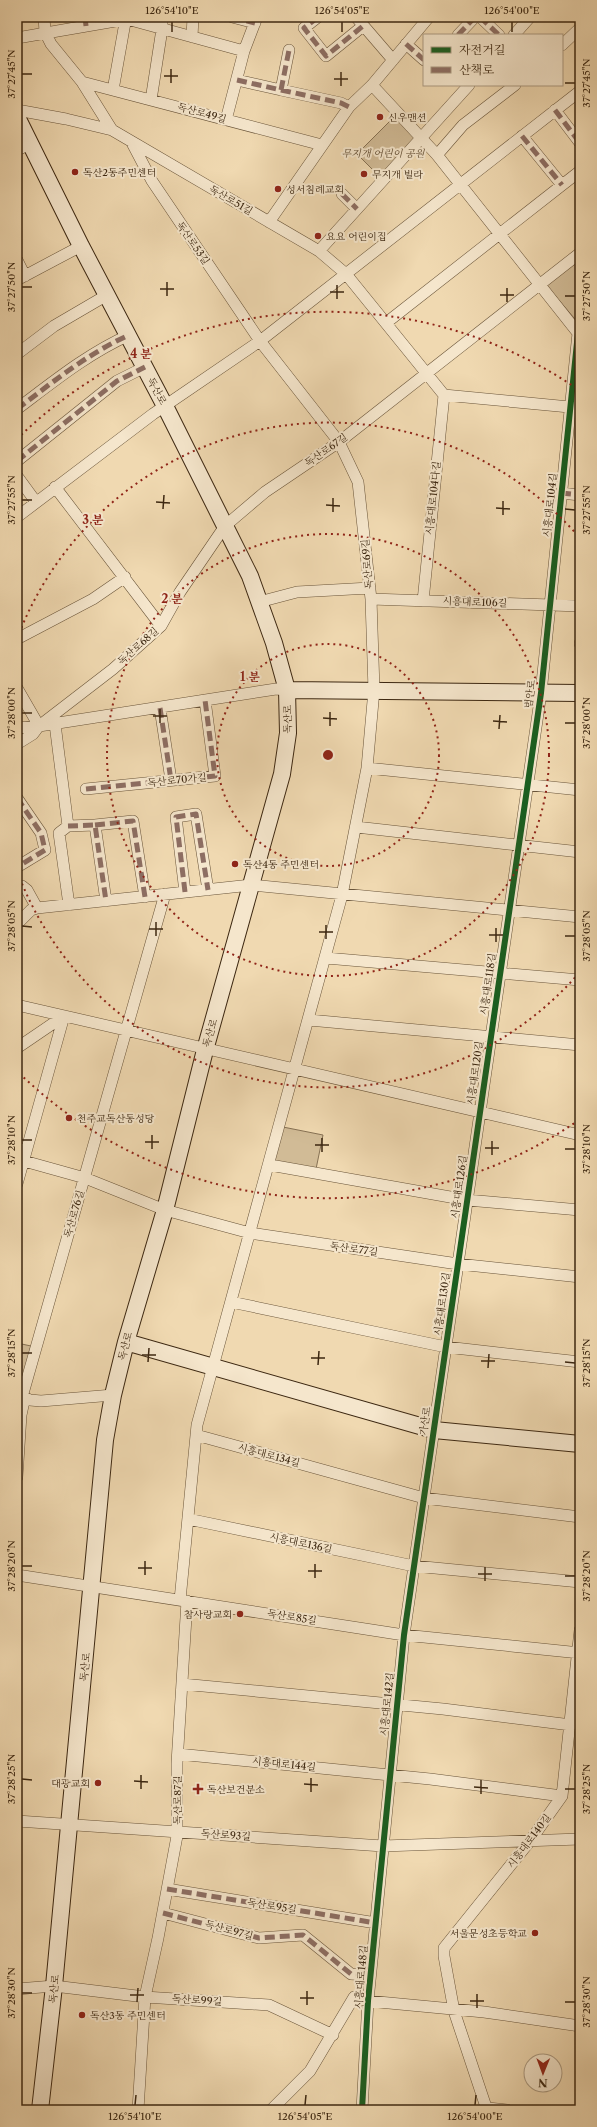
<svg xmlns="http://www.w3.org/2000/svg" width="597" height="2127" viewBox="0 0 597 2127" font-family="'Libre Caslon Text','Noto Serif KR',serif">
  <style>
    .green { fill: #d1bb96; stroke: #867154 }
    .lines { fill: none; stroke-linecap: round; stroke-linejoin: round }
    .minor-casing { stroke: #695439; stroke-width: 12 }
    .secondary-casing { stroke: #3c2711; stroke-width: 18 }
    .minor { stroke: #f5e6cc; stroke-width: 11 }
    .secondary { stroke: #f5e6cc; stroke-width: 16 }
    .quiet { stroke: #8d6e63; stroke-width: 5; stroke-dasharray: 10 5; stroke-linecap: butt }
    .cycleway-casing { stroke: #f5e6cc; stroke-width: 8 }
    .cycleway { stroke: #1b5e20; stroke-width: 6 }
    .ticks { fill: none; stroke: #3c2711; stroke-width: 1.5 }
    .ring { fill: none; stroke: #8f2418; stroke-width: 2; stroke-dasharray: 2 4 }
    .poi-dot { fill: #8f2418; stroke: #f5e6cc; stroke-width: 1.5 }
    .labels { text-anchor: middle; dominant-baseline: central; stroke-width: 4; stroke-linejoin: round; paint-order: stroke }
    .street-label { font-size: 10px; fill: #3c2711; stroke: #f5e6cc }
    .poi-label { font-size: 10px; fill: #3c2711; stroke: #f5e6cc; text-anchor: start }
    .park-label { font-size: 10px; font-style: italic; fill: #614c32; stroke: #f5e6cc }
    .centre { fill: #8f2418; stroke: #f5e6cc; stroke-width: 2 }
    .ring-label { font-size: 12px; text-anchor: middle; font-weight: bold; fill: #8f2418; stroke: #f5e6cc; stroke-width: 4; stroke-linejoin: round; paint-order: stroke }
    .neatline { fill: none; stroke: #3c2711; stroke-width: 1.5 }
    .ticks-label { font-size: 10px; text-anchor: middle; fill: #3c2711 }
  </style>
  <rect width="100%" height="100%" fill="#f0d9b1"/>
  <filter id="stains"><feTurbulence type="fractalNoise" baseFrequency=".005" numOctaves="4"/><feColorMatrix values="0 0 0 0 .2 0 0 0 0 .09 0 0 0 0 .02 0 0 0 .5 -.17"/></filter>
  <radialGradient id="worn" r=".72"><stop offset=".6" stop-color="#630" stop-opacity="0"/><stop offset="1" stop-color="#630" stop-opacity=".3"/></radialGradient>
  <path class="green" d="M 395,116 L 418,141 L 382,179 L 357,154 Z
    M 580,259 L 580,325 L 546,285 Z
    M 283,1127 L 323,1135 L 316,1169 L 274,1162 Z
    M 17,1343 L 31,1346 L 20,1388 L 17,1386 Z"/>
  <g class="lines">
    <defs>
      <path id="minor" d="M 44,17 L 45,32 L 51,44 L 82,82 L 112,130
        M 232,17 L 255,23
        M 318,17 L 304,28 L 326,56 L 363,26
        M 356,17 L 393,60
        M 480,17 L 499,35
        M 458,35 L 475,17
        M 514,35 L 530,17
        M 192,37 L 193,17
        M 17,38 L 127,19 L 244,51
        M 406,44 L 424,60
        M 562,45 L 580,28
        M 237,80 L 281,90 L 289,50
        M 82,82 L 322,145
        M 372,85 L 437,155 L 578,333
        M 113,90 L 126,17
        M 281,90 L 341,103 L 349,107
        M 151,100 L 162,29 L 162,17
        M 17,110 L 66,119 L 112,130 L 319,251 L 346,274 L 444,395 L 580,408
        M 555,110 L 580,143
        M 226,120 L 244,51 L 257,17
        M 522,136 L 562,185
        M 131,141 L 152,181 L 260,341 L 339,442 L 358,482 L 371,599 L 374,690 L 367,768 L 342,895 L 197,1425 L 180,1600
        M 17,150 L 30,144
        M 437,155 L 463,125 L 515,85
        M 342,194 L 357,209
        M 269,222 L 349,107 L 372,85 L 429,17
        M 319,251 L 469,85
        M 17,260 L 25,276
        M 17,280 L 81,246
        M 386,323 L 580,171
        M 17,354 L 54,326 L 107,295
        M 17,409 C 53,382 87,354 129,335
        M 17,461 L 117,381 L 145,367
        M 17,476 L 36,502
        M 55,487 L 161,626
        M 561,493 L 580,495
        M 17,517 L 153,414 L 260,341 L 580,91
        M 371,599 L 580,606
        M 423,601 L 444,395
        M 259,602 L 297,592 L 370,588
        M 17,639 L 93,599 L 125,577
        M 580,643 L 580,644
        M 17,688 L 39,726
        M 160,708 L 171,780
        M 55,724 L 68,826 L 59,833 L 69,905
        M 17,728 L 39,726 L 113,669 L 161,626 L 180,592 L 225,526 L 265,492 L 339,442 L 580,253
        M 17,744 L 33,734 L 39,726 L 276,689 L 287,690
        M 367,768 L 580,790
        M 86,789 L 215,776 L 205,700
        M 17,798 L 41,833 L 45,850 L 17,867
        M 95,825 L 133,821 L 145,897
        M 68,826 L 95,825 L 106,901
        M 356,827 L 580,852
        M 17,889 L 22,886 L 27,890 L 37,908
        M 185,892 L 176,817 L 196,814 L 208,890
        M 17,924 L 31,910 L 37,908 L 251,885 L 580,917
        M 326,958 L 580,980
        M 17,1005 L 580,1135
        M 309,1020 L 580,1045
        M 17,1048 L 64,1016
        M 17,1146 L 24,1161 L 85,1178 L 165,1210 L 250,1233 L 458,1264 L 580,1277
        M 270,1165 L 467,1200 L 580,1210
        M 17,1184 L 64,1016
        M 231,1302 L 446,1347 L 580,1362
        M 19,1395 L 30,1400 L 41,1401 L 113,1395
        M 196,1435 L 424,1498 L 580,1517
        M 17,1477 L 21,1415 L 24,1401 L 22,1397 L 165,894
        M 188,1519 L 414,1566 L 580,1582
        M 17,1575 L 404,1635 L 580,1653
        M 182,1684 L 443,1709 L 571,1725
        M 178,1754 L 430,1779 L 562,1796
        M 17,1821 L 383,1846 L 580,1839
        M 167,1889 L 376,1923
        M 163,1913 L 259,1938 L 303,1935 L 351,1974 L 366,1975 L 371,1965
        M 17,1989 L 54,1986 L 145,1997 L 269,2005 L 333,2035
        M 138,2110 L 145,1997 L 158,1938 L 177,1836 L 177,1763 L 187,1601
        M 271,2110 L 310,2071 L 354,1997 L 368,2001 L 484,2012 L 580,2026
        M 362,2110 L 368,2001 L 404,1635 L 541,693 L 578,333 L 580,332
        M 482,2110 L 488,2108 L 507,2110
        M 487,2110 L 454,2011 L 444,1956 L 444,1948 L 530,1841 L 562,1796 L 580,1630"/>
      <path id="secondary" d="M 17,117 L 81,246 L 165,406 L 250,576 L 274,643 L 287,690 L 288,733 L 282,774 L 205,1050 L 165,1210 L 126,1342 L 113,1395 L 105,1440 L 54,1986 L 40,2110
        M 287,690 L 580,693
        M 126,1342 L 434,1430 L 580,1444"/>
    </defs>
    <use href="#minor" class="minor-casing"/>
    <use href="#secondary" class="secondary-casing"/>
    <use href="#minor" class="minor"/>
    <use href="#secondary" class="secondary"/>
    <path class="quiet" d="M 85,17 L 86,26
      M 232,17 L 255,23
      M 318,17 L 304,28 L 326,56 L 363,26
      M 480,17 L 499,35
      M 458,35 L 475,17
      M 406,44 L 424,60
      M 237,80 L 281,90 L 289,50
      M 281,90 L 341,103 L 349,107
      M 555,110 L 580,143
      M 522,136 L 562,185
      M 342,194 L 357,209
      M 17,409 C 53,382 87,354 129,335
      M 17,461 L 117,381 L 145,367
      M 561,493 L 580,495
      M 580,643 L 580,644
      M 160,708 L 171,780
      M 86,789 L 215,776 L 205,700
      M 17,798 L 41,833 L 45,850 L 17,867
      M 95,825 L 133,821 L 145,897
      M 68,826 L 95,825 L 106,901
      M 185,892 L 176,817 L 196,814 L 208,890
      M 167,1889 L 376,1923
      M 163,1913 L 259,1938 L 303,1935 L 351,1974 L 366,1975 L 370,1968"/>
    <defs>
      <path id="cycleway" d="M 362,2110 L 368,2001 L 404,1635 L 541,693 L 578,333 L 580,332"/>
    </defs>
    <use href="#cycleway" class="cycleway-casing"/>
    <use href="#cycleway" class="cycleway"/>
  </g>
  <path class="ticks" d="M 172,32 L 172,22M 342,32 L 342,22M 512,32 L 512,22M 22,74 L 32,74M 164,76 L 178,76M 334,79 L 348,79M 171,83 L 171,69M 565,83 L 575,83M 341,86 L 341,72M 22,287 L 32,287M 160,289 L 174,289M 330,292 L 344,292M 500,295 L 514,295M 167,296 L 167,282M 565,296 L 575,296M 337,299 L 337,285M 507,302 L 507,288M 22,500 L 32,500M 156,502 L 170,503M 326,505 L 340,506M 496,508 L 510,509M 163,509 L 164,495M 565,509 L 575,510M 333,512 L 333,498M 503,515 L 503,501M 22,713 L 32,713M 153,716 L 167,716M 323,718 L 337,719M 493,721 L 507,722M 160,723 L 160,709M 565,723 L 575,723M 330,726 L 330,712M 499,729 L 500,715M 22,926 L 32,927M 149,929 L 163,929M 319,932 L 333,932M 489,935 L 503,935M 156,936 L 156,922M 565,936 L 575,936M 326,939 L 326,925M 496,942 L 496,928M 22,1140 L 32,1140M 145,1142 L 159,1142M 315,1145 L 329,1145M 485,1148 L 499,1148M 152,1149 L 152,1135M 565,1149 L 575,1149M 322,1152 L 322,1138M 492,1155 L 492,1141M 22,1353 L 32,1353M 142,1355 L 156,1355M 311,1358 L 325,1358M 481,1361 L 495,1361M 148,1362 L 149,1348M 565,1362 L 575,1363M 318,1365 L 319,1351M 488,1368 L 489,1354M 22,1566 L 32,1566M 138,1568 L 152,1568M 308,1571 L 322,1571M 478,1574 L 492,1574M 145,1575 L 145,1561M 565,1576 L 575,1576M 315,1578 L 315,1564M 485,1581 L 485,1567M 22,1779 L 32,1780M 134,1781 L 148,1782M 304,1784 L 318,1785M 474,1787 L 488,1788M 141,1789 L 141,1775M 565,1789 L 575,1789M 311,1792 L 311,1778M 481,1794 L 481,1780M 22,1993 L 32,1993M 130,1995 L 144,1995M 300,1998 L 314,1998M 470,2001 L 484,2001M 137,2002 L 138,1988M 565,2002 L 575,2002M 307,2005 L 307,1991M 477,2008 L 477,1994M 135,2105 L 136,2095M 305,2105 L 306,2095M 475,2105 L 476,2095"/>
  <g class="ring">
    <circle cx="328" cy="755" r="111"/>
    <circle cx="328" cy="755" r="221"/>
    <path d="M579 973A332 332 0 0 1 17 871M17 639A332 332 0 0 1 579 537"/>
    <path d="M579 1120A443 443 0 0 1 17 1071M17 439A443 443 0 0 1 579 390"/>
  </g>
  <g class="poi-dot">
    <circle cx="380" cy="117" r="4"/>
    <circle cx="75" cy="172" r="4"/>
    <circle cx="364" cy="174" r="4"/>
    <circle cx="278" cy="189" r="4"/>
    <circle cx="318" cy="236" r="4"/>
    <circle cx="235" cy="864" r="4"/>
    <circle cx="69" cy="1118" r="4"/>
    <circle cx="240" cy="1614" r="4"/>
    <circle cx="98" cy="1783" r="4"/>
    <path d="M196 1783h4v4h4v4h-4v4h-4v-4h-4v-4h4z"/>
    <circle cx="535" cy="1933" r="4"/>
    <circle cx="82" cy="2015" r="4"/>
  </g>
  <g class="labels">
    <g class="street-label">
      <text transform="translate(202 113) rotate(15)">독산로49길</text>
      <text transform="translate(231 200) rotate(30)">독산로51길</text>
      <text transform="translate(193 243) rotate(55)">독산로53길</text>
      <text transform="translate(157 391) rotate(62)">독산로</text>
      <text transform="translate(326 450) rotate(-35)">독산로67길</text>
      <text transform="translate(433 498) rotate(-84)">시흥대로104다길</text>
      <text transform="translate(550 505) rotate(-84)">시흥대로104길</text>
      <text transform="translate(367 564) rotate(-95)">독산로69길</text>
      <text transform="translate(475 602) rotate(2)">시흥대로106길</text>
      <text transform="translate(138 646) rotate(-42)">독산로68길</text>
      <text transform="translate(530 694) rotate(-83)">범안로</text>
      <text transform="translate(287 719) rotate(-90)">독산로</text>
      <text transform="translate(177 780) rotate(-6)">독산로70가길</text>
      <text transform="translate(488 984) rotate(-82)">시흥대로118길</text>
      <text transform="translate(210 1033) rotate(-74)">독산로</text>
      <text transform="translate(475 1073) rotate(-82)">시흥대로120길</text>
      <text transform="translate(459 1187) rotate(-82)">시흥대로126길</text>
      <text transform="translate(74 1214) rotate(-74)">독산로76길</text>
      <text transform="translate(354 1249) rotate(8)">독산로77길</text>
      <text transform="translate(442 1304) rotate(-82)">시흥대로130길</text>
      <text transform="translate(125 1346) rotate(-75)">독산로</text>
      <text transform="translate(425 1421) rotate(-82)">가산로</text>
      <text transform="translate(269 1455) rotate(15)">시흥대로134길</text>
      <text transform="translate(301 1543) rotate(12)">시흥대로136길</text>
      <text transform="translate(292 1617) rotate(9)">독산로85길</text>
      <text transform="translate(85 1667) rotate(-84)">독산로</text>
      <text transform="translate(387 1704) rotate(-84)">시흥대로142길</text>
      <text transform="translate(284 1764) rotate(6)">시흥대로144길</text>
      <text transform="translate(177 1800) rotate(-90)">독산로87길</text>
      <text transform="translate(226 1835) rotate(4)">독산로93길</text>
      <text transform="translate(529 1841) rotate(-53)">시흥대로140길</text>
      <text transform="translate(272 1906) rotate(9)">독산로95길</text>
      <text transform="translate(229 1930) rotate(15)">독산로97길</text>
      <text transform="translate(361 1977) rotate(-85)">시흥대로148길</text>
      <text transform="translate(54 1989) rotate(-84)">독산로</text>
      <text transform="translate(197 2000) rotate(4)">독산로99길</text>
    </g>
    <g class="poi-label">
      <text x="388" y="117">신우맨션</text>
      <text x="83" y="172">독산2동주민센터</text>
      <text x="372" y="174">무지개 빌라</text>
      <text x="286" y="189">성서침례교회</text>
      <text x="326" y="236">요요 어린이집</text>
      <text x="243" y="864">독산4동 주민센터</text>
      <text x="77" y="1118">천주교독산동성당</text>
      <text x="232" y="1614" text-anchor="end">참사랑교회</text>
      <text x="90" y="1783" text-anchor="end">대광교회</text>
      <text x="207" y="1789">독산보건분소</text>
      <text x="527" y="1933" text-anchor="end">서울문성초등학교</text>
      <text x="90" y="2015">독산3동 주민센터</text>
    </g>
    <g class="park-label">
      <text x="383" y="153">무지개 어린이 공원</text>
    </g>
  </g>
  <circle cx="328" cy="755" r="6" class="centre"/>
  <g class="ring-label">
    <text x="141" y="358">4 분</text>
    <text x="93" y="524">3 분</text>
    <text x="172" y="603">2 분</text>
    <text x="250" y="681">1 분</text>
  </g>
  <rect width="597" height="2127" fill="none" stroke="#f0d9b1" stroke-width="44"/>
  <rect x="423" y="34" width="140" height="52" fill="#f5e6cc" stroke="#ab9a81"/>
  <rect x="431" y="47" width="20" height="6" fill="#1b5e20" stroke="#ab9a81"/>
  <text x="459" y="54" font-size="12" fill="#3c2711">자전거길</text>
  <rect x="431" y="67" width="20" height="6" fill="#8d6e63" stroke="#ab9a81"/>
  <text x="459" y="74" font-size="12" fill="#3c2711">산책로</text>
  <g transform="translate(543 2073) rotate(181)"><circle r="19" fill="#f5e6cc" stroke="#ab9a81"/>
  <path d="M0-3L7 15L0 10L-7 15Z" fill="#8f2418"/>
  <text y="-6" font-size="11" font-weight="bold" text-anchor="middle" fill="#3c2711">N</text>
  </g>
  <rect x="22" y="22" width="553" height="2083" class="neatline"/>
  <g class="ticks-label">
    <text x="172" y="14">126°54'10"E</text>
    <text x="342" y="14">126°54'05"E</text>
    <text x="512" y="14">126°54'00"E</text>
    <text transform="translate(11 74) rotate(-90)" y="4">37°27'45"N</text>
    <text transform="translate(586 83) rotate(-90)" y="4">37°27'45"N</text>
    <text transform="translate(11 287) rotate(-90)" y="4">37°27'50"N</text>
    <text transform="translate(586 296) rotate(-90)" y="4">37°27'50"N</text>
    <text transform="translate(11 500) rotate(-90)" y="4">37°27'55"N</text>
    <text transform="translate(586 510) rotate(-90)" y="4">37°27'55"N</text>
    <text transform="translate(11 713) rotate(-90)" y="4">37°28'00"N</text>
    <text transform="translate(586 723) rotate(-90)" y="4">37°28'00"N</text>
    <text transform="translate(11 926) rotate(-90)" y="4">37°28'05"N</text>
    <text transform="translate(586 936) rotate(-90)" y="4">37°28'05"N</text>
    <text transform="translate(11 1140) rotate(-90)" y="4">37°28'10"N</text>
    <text transform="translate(586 1149) rotate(-90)" y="4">37°28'10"N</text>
    <text transform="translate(11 1353) rotate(-90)" y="4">37°28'15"N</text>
    <text transform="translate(586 1363) rotate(-90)" y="4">37°28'15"N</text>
    <text transform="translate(11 1566) rotate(-90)" y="4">37°28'20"N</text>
    <text transform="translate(586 1576) rotate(-90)" y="4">37°28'20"N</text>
    <text transform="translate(11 1779) rotate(-90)" y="4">37°28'25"N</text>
    <text transform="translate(586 1789) rotate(-90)" y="4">37°28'25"N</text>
    <text transform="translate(11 1993) rotate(-90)" y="4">37°28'30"N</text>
    <text transform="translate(586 2002) rotate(-90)" y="4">37°28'30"N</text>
    <text x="135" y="2120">126°54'10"E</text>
    <text x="305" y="2120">126°54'05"E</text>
    <text x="475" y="2120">126°54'00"E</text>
  </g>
  <rect width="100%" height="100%" filter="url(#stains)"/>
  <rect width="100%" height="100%" fill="url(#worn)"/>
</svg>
